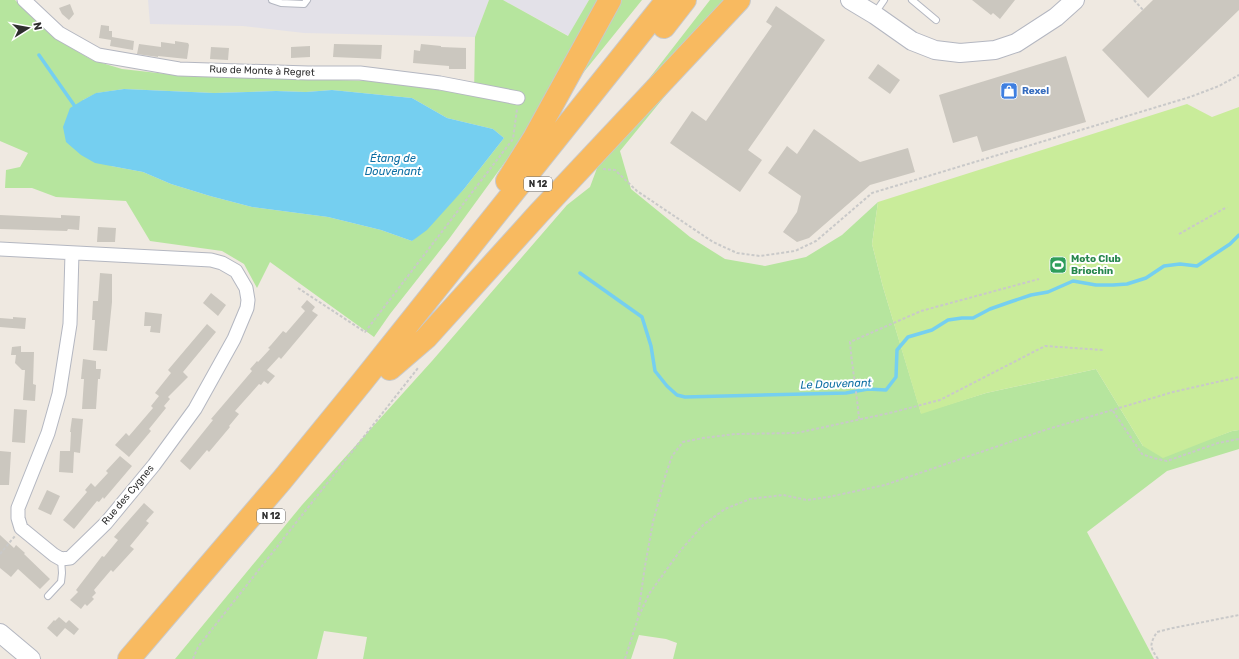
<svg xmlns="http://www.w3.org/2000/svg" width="1239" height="659" viewBox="0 0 1239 659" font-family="Rubik,sans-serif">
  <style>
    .industrial { fill: #e3e1e8 }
    .green { fill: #b6e59e; fill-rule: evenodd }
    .pitch { fill: #c9ec9a }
    .water { fill: #75cff0 }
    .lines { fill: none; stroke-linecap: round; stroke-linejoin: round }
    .stream { stroke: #75cff0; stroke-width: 3.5 }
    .building { fill: #cbc7bf }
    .service-casing { stroke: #b4b7c1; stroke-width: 8 }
    .minor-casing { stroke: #b4b7c1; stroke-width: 15 }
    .secondary-casing { stroke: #b4b7c1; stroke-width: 20 }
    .trunk-casing { stroke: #c9c9c9; stroke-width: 24 }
    .path { stroke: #c9c9c9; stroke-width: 2; stroke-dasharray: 3 2; stroke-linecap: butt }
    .service { stroke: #fff; stroke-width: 6 }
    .minor { stroke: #fff; stroke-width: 13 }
    .secondary { stroke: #fff; stroke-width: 18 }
    .trunk { stroke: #f8ba60; stroke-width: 22 }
    .labels { text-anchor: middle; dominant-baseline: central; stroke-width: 4; stroke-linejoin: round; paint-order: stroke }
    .shield { fill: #fff; stroke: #6d6d6d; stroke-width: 1 }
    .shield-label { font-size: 9px; font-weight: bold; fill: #2e2e2e }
    .street-label { font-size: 10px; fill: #2e2e2e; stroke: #fff }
    .shop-label { font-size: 10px; font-weight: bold; fill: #366cbe; stroke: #fff; text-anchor: start }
    .leisure-label { font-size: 10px; font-weight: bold; fill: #27864d; stroke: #fff; text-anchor: start }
    .water-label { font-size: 11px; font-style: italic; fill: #0d6fa3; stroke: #fff }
  </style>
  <rect width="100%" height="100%" fill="#efe9e1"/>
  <path class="industrial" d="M 148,0 L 489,0 L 475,37 L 304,33 L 243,26 L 150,24 Z
    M 503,0 L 589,0 L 569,36 Z"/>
  <path class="green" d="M 0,0 L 15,0 L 56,39 L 92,60 L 122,69 L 185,76 L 375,81 L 474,95 L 475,37 L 489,0 L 503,0 L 568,36 L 589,0 L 642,0 L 579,78 L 513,151 L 449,239 L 390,314 L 374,337 L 270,262 L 257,288 L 244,264 L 222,251 L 150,241 L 126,201 L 56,197 L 32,188 L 5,188 L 6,170 L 20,167 L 28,153 L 0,141 ZM 124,89 L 214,93 L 276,91 L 306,92 L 332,90 L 412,98 L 447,118 L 493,129 L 504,138 L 464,189 L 412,241 L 381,230 L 328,217 L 252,207 L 210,196 L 171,184 L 143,172 L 111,166 L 83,100 L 97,93 Z
    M 710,0 L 740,0 L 724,24 L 620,151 L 631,189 L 690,237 L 725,259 L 765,266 L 806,257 L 842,235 L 878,202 L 872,244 L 883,287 L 921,413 L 986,393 L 1096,369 L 1143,446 L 1210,439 L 1232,431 L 1239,430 L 1239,449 L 1167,471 L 1087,532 L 1154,659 L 673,659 L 677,643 L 666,639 L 639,635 L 631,659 L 363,659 L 367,637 L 324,631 L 317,659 L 175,659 L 302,505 L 432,361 L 567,205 L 590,187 L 613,125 Z"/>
  <path class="pitch" d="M 1187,104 L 1212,117 L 1239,107 L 1239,430 L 1232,431 L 1163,458 L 1143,446 L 1096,369 L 986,393 L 921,414 L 883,287 L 872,244 L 878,202 Z"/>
  <path class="water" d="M 124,89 L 214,93 L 276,91 L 306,92 L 332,90 L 412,98 L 447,118 L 493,129 L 504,138 L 464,189 L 427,230 L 412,241 L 381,230 L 328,217 L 252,207 L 210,196 L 171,184 L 143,172 L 95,163 L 81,155 L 66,142 L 63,127 L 70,108 L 83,100 L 96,93 Z"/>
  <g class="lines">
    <path class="stream" d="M 39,55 L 74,105
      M 580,273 L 642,317 L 651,346 L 655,371 L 667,386 L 677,395 L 685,397 L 846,393 L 868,389 L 886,390 L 896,377 L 897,350 L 908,337 L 932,330 L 948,320 L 962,318 L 973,318 L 990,309 L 1010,302 L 1031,295 L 1048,292 L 1073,281 L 1096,285 L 1113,285 L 1127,284 L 1146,278 L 1164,266 L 1180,264 L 1197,266 L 1230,244 L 1239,235"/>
  </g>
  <path class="building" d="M 972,0 L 1015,0 L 1000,19 L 993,13 L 991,15 Z
    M 1153,0 L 1239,0 L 1239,10 L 1148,98 L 1102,50 Z
    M 70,4 L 74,14 L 69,20 L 62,14 L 59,8 Z
    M 776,6 L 825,40 L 748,150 L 762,160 L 740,192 L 670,143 L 692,111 L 706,121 L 772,26 L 766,22 Z
    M 101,25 L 109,26 L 109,31 L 112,31 L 112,37 L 134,41 L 133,50 L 110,46 L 111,40 L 99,38 Z
    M 175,41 L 188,43 L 189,45 L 187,59 L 158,56 L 158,57 L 137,54 L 139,44 L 161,47 L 161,42 L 175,44 Z
    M 334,44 L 382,45 L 381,59 L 333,57 Z
    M 421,44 L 441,46 L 441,47 L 466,48 L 466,69 L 449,69 L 449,66 L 413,63 L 414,50 L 420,51 Z
    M 310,46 L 310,57 L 291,58 L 291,47 Z
    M 211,47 L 229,48 L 228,60 L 210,59 Z
    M 1066,56 L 1086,122 L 982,152 L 977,136 L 953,143 L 939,95 Z
    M 878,64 L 900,80 L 890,94 L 868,78 Z
    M 814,129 L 860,162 L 908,148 L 915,172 L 870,185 L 809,238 L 797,242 L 783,232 L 797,212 L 801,196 L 768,173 L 787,146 L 797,154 Z
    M 0,215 L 61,218 L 61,215 L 80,216 L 79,230 L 68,229 L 67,231 L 0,229 Z
    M 98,227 L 116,228 L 115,242 L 97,242 Z
    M 100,273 L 112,274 L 112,302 L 107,351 L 93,350 L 95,320 L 92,320 L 93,301 L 98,301 Z
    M 211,293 L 226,305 L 218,316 L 203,303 Z
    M 307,300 L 315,307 L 312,311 L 318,315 L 281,359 L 279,357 L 267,370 L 275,376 L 268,384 L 264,381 L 261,385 L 259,384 L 235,411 L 239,414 L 229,426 L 230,427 L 209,452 L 207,450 L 190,470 L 180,461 L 213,420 L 211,419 L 252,371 L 250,369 L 257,361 L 258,362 L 270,349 L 268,348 L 271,345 L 283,331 L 286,333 L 305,311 L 301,307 Z
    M 145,312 L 162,314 L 160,333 L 150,332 L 151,326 L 144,326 Z
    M 13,317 L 26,318 L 25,329 L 0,327 L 0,318 L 13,319 Z
    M 207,324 L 216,332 L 183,372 L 188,377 L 168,397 L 170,399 L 164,406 L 166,408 L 149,429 L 151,431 L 129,457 L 115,445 L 126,433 L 129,436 L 153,408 L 151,406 L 159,396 L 155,393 L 171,373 L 168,370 Z
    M 21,346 L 21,352 L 34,352 L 33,384 L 36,385 L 35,401 L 23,400 L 25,370 L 22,370 L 15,363 L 16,355 L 11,355 L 12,347 Z
    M 83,359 L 96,361 L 96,369 L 101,369 L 100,379 L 98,379 L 96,409 L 82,409 L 84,379 L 81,379 Z
    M 14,409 L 27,410 L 25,443 L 12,442 Z
    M 72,418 L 83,419 L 80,453 L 74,452 L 73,473 L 59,472 L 60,451 L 70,451 L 71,432 L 70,432 Z
    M 0,451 L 11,452 L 9,485 L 0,485 Z
    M 120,456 L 132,466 L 104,499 L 103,497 L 99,502 L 97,501 L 74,529 L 63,520 L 87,492 L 85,490 L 91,483 L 95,487 L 108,473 L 106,471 Z
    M 47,490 L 60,496 L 51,515 L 38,509 Z
    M 144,503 L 154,512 L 146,521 L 149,523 L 130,546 L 134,549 L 113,572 L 111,570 L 94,590 L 96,593 L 92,597 L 94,599 L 87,606 L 85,604 L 81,609 L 70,600 L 78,592 L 76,590 L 99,560 L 102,556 L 104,557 L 118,540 L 114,537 Z
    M 0,535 L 14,548 L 16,545 L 25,553 L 24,554 L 50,579 L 40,589 L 18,569 L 11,577 L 0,568 Z
    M 59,617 L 66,623 L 69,620 L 79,629 L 74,635 L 65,628 L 57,637 L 47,628 L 54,620 L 55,621 Z"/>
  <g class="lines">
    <defs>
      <path id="service" d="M 272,0 L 281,3 L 304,4 L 307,0
        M 912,0 L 936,20
        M 875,13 L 884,0
        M 48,596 L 61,582 L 62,573 L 61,559"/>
      <path id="minor" d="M 24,0 L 59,33 L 98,55 L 179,69 L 308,73 L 360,73 L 440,83 L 518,98
        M 0,249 L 211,260 L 222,263 L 236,271 L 246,288 L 248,300 L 247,308 L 234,339 L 195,409 L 154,465 L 106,523 L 70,558 L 61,559 L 54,555 L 21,528 L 18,518 L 18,508 L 48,433 L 59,394 L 70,324 L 72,253"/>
      <path id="secondary" d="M 850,0 L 875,15 L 912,41 L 935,50 L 960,53 L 995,50 L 1016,43 L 1056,17 L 1075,0
        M 0,633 L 31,659"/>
      <path id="trunk" d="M 664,27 L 685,0
        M 507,181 L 534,138 L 610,0
        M 390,369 L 426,338 L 539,213 L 739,0
        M 129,659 L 282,480 L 362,382 L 667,0"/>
    </defs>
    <use href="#service" class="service-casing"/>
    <use href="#minor" class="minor-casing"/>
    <use href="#secondary" class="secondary-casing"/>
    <use href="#trunk" class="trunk-casing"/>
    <path class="path" d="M 1134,0 L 1143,10
      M 603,169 L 615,170 L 637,191 L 713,242 L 737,253 L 760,256 L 795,251 L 816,241 L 872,193 L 1190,97 L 1219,86 L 1239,75
      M 1179,234 L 1227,207
      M 298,288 L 365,332 L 513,139 L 517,109
      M 1113,411 L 1142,454 L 1153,458 L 1167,461 L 1218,443 L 1239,439
      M 859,419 C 857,394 852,368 850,342 L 921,311 L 1039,279
      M 0,554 L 15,536
      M 638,615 L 645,566 L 653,522 L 665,477 L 672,456 L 683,442 L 703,438 L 735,434 L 797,433 L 894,412 L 940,400 L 1045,346 L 1103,350
      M 193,659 L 198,647 L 418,368
      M 625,659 L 638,618 L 649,594 L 680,551 L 703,525 L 725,509 L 750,499 L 783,495 L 807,500 L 828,497 L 885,485 L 1045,430 L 1173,392 L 1239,377
      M 1158,659 C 1150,647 1149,645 1157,632 L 1173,628 L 1239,615"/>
    <use href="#service" class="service"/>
    <use href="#minor" class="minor"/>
    <use href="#secondary" class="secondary"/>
    <use href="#trunk" class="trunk"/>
  </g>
  <defs>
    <symbol id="shop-square" viewBox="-11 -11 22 22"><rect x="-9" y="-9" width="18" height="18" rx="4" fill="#3f7fe0" stroke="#fff"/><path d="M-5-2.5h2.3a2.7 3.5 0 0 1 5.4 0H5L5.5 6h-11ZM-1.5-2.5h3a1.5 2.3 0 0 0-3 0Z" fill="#fff"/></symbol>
    <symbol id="stadium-square" viewBox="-11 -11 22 22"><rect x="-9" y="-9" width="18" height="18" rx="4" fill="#2e9e5b" stroke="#fff"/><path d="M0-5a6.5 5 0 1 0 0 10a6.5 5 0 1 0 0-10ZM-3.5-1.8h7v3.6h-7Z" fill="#fff"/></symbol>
  </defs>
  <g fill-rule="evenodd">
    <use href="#shop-square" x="999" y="81" width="20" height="20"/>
    <use href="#stadium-square" x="1048" y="255" width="20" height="20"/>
  </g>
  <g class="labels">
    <g class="shield">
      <rect x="524" y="177" width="28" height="14" rx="3"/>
      <rect x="257" y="509" width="28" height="14" rx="3"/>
    </g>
    <g class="shield-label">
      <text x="538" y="184">N 12</text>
      <text x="271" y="516">N 12</text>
    </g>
    <g class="street-label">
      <text transform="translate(262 71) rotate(2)">Rue de Monte à Regret</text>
      <text transform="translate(128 495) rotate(-50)">Rue des Cygnes</text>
    </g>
    <g class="shop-label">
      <text x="1022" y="91">Rexel</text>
    </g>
    <g class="leisure-label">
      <text x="1071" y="259">Moto Club<tspan x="1071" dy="12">Briochin</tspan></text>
    </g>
    <g class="water-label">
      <text x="393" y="158">Étang de<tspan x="393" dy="13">Douvenant</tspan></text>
      <text transform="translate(836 384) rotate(-2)">Le Douvenant</text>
    </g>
  </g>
  <g transform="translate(28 28) rotate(79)" stroke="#ffffff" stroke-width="3" paint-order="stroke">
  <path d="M0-3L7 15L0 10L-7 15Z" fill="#2e2e2e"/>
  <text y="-6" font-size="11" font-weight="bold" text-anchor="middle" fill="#2e2e2e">N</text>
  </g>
</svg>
